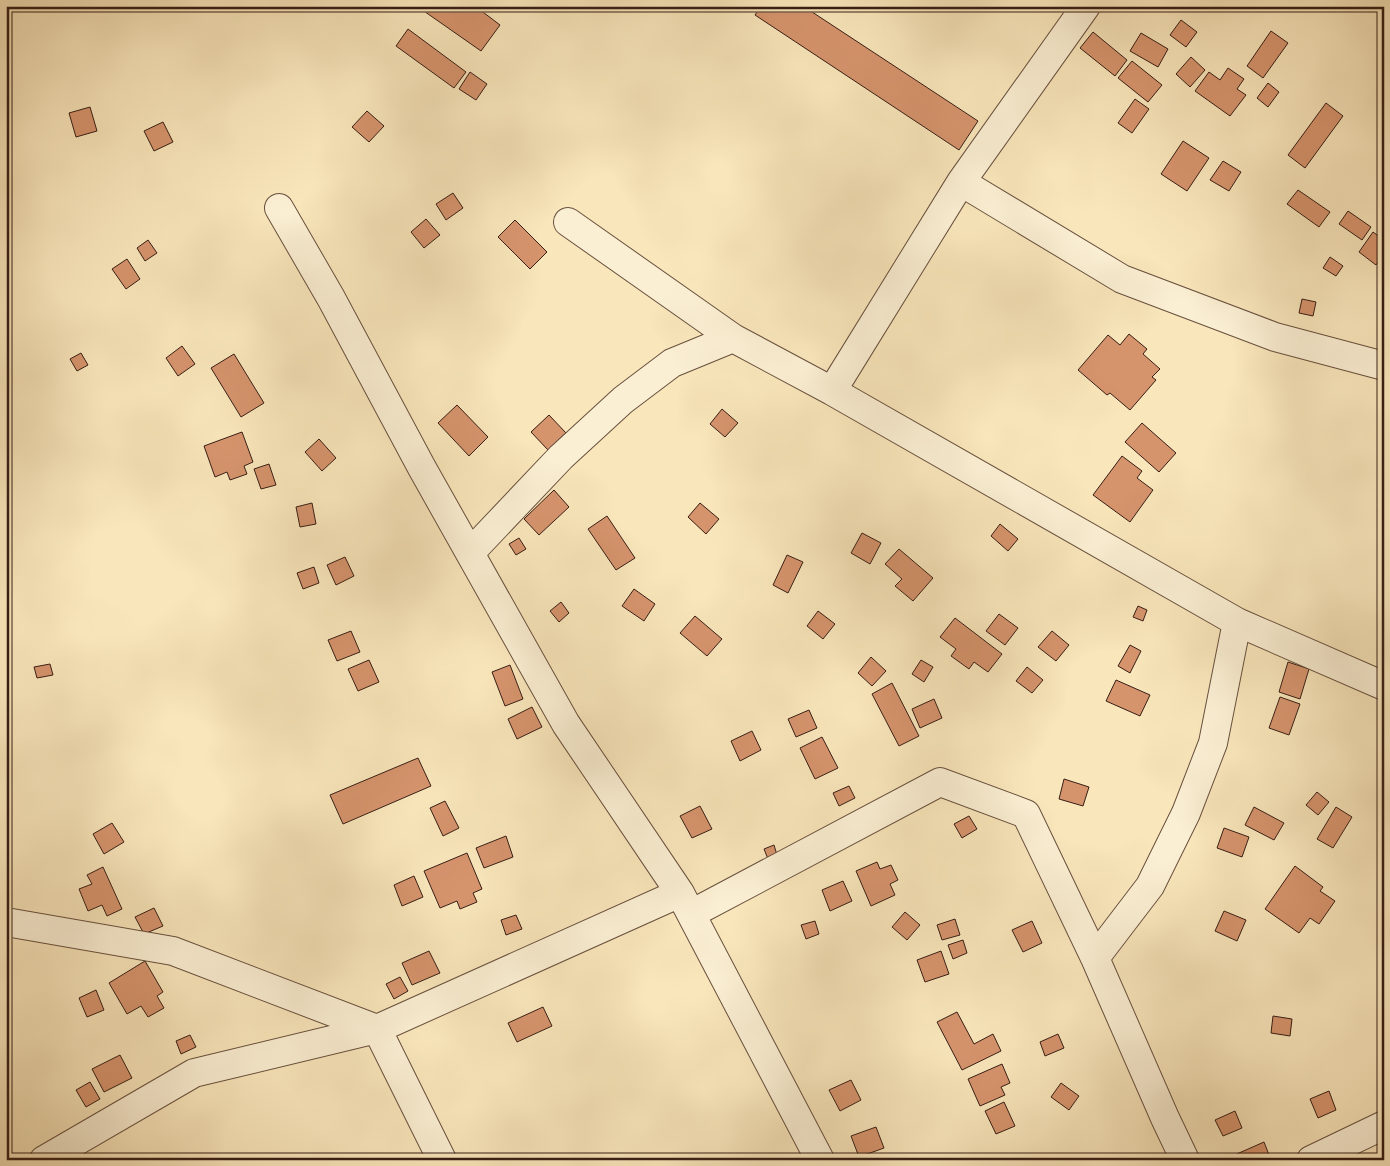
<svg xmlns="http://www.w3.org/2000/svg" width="1390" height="1166" viewBox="0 0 1390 1166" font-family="'IM FELL English',serif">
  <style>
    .building { fill: #d6946d; stroke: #371e15 }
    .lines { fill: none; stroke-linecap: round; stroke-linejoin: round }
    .minor-casing { stroke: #68503e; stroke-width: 30 }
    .minor { stroke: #fbefd3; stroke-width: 28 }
  </style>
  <rect width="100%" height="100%" fill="#f9e6bb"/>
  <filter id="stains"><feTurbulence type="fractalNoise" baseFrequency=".004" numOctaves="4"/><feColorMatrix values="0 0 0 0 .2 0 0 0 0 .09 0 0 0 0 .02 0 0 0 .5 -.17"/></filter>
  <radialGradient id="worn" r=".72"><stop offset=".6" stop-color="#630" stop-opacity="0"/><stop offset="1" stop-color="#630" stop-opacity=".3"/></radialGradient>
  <path class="building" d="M 423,6 L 475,6 L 500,25 L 481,51 L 421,9 Z
    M 761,6 L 803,6 L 978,121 L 959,150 L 755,15 Z
    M 1181,20 L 1197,32 L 1186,47 L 1170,35 Z
    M 408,29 L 466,72 L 454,88 L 396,46 Z
    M 1271,31 L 1288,43 L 1263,78 L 1247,66 Z
    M 1093,32 L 1127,60 L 1115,76 L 1080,48 Z
    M 1141,33 L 1168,49 L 1158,67 L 1130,51 Z
    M 1191,57 L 1205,70 L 1190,87 L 1176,74 Z
    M 1132,61 L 1162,85 L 1148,102 L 1118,78 Z
    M 1228,68 L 1244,79 L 1237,89 L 1246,95 L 1230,116 L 1195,91 L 1209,72 L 1220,80 Z
    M 470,72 L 487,84 L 476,100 L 459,89 Z
    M 1268,83 L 1279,92 L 1268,107 L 1257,98 Z
    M 1135,99 L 1149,109 L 1132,133 L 1118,123 Z
    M 1326,103 L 1343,116 L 1305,168 L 1288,155 Z
    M 90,107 L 97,131 L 76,137 L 69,113 Z
    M 367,111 L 384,126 L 369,142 L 352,127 Z
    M 163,122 L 173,142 L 154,151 L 144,131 Z
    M 1183,141 L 1209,158 L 1187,191 L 1161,174 Z
    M 1223,161 L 1241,172 L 1229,191 L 1210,180 Z
    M 1298,190 L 1330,212 L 1319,227 L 1287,204 Z
    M 453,193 L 463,208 L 446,220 L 436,204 Z
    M 1348,211 L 1371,227 L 1362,240 L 1339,224 Z
    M 426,219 L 440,235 L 424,248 L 411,232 Z
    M 515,220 L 547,252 L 530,269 L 498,237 Z
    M 1373,232 L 1384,240 L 1384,255 L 1376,265 L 1359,252 Z
    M 148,240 L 157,253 L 145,261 L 137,248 Z
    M 1330,257 L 1343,266 L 1336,276 L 1323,268 Z
    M 127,259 L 140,279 L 126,289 L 112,269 Z
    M 1302,299 L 1316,302 L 1313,316 L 1299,313 Z
    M 1129,334 L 1147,349 L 1143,354 L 1160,369 L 1152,377 L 1156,380 L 1130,410 L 1110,393 L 1107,395 L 1078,370 L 1108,335 L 1120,345 Z
    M 182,346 L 195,364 L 178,376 L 166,358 Z
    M 81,353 L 88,365 L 77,371 L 70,359 Z
    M 234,354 L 264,403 L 241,417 L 211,368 Z
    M 457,405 L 488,437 L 469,456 L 438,423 Z
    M 722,409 L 738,423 L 725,437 L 710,424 Z
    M 549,415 L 566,433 L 548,450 L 531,432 Z
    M 1142,423 L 1176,453 L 1159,472 L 1125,442 Z
    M 242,432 L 253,462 L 244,466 L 247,474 L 230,480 L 227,472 L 215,477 L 204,446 Z
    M 319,439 L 336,458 L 322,471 L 305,452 Z
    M 1122,456 L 1142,471 L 1137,478 L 1153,490 L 1130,522 L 1093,495 Z
    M 269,464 L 276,485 L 261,489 L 254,469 Z
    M 554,490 L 569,507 L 539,535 L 524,519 Z
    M 1384,501 L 1384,515 L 1378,512 Z
    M 312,503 L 316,524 L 300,527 L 296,507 Z
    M 700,503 L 719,519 L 706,534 L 688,517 Z
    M 607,516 L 635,558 L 616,570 L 588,529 Z
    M 1000,524 L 1018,539 L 1008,551 L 991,536 Z
    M 862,533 L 881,543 L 870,564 L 851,553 Z
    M 519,538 L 526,549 L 516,555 L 509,544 Z
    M 899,549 L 933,578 L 913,601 L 895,586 L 902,579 L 885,564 Z
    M 787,555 L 803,562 L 788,593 L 773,585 Z
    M 345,557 L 354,576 L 336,585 L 327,565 Z
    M 314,567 L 319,583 L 303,589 L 297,573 Z
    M 634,589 L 655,604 L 644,621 L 622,606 Z
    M 561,602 L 569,613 L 559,622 L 550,611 Z
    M 1138,606 L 1147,610 L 1143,621 L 1133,617 Z
    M 818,611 L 835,624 L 823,639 L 807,626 Z
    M 999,614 L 1018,628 L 1005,645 L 986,631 Z
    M 695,616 L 722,639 L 707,656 L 680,633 Z
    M 955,618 L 1002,654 L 988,672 L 974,662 L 969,669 L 951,656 L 956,649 L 940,637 Z
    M 351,631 L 360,652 L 337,661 L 328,640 Z
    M 1052,631 L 1069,645 L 1056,661 L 1038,647 Z
    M 1130,645 L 1141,651 L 1130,673 L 1118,666 Z
    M 871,657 L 886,671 L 872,686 L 858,673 Z
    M 369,660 L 379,682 L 358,691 L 348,669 Z
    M 921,660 L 933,667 L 924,682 L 912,674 Z
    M 1288,662 L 1309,669 L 1300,699 L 1279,692 Z
    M 50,664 L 53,675 L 37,678 L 34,667 Z
    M 510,665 L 523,699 L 505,706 L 492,672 Z
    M 1027,667 L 1043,680 L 1032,693 L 1016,681 Z
    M 1116,680 L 1150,695 L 1140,716 L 1106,701 Z
    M 892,683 L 919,736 L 899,746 L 872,694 Z
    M 1280,697 L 1300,704 L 1289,735 L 1269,728 Z
    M 934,699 L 942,718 L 920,728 L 912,709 Z
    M 532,707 L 542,727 L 517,739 L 508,719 Z
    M 809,710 L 817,728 L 796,737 L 788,719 Z
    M 752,731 L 761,750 L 740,761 L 731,741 Z
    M 822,737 L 838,768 L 815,779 L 800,748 Z
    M 418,758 L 431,786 L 343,824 L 330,795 Z
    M 1064,779 L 1089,787 L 1083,806 L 1059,799 Z
    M 849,786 L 855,798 L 839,806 L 833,793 Z
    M 1317,792 L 1329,802 L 1318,815 L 1306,805 Z
    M 445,801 L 459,828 L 443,836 L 430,808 Z
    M 700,806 L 712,829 L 692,838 L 680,816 Z
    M 1254,807 L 1284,823 L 1274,840 L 1245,825 Z
    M 1336,807 L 1352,817 L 1333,848 L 1317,839 Z
    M 969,816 L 977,829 L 962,838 L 954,824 Z
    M 112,823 L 124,842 L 104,854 L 93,834 Z
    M 1224,828 L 1249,837 L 1242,857 L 1217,848 Z
    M 506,836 L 513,857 L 484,868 L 476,848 Z
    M 774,845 L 777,855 L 768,859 L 764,849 Z
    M 467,853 L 482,889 L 473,893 L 477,902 L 460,909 L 457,901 L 440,908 L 424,871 Z
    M 877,862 L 880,869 L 891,865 L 898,880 L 890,884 L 895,895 L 871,906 L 856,871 Z
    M 1295,866 L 1323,887 L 1320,891 L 1335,901 L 1319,924 L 1310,918 L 1299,933 L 1265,909 Z
    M 103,867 L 122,909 L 107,916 L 102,905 L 88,911 L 79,889 L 92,884 L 87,875 Z
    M 414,876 L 423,897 L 402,906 L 394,885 Z
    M 843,881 L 852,901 L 830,911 L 822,890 Z
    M 154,908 L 163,926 L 144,934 L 135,917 Z
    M 1224,911 L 1246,920 L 1237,941 L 1215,931 Z
    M 905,912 L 920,925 L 907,940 L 892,927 Z
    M 516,915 L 522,929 L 506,935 L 501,920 Z
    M 955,919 L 960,935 L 942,940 L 937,925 Z
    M 815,921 L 819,934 L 806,939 L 801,925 Z
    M 1032,921 L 1042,943 L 1023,952 L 1012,930 Z
    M 963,940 L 967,953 L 953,959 L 948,945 Z
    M 429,951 L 440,973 L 412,985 L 402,963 Z
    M 941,951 L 949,974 L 925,982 L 917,960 Z
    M 145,961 L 163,992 L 157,996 L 164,1008 L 148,1017 L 141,1006 L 127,1014 L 109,983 Z
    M 400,977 L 408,991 L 394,999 L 386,984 Z
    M 96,990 L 104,1010 L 87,1017 L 79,998 Z
    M 543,1007 L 552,1026 L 517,1042 L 508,1023 Z
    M 957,1012 L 974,1044 L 993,1034 L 1001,1051 L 962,1070 L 937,1022 Z
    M 1273,1016 L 1292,1019 L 1290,1036 L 1271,1033 Z
    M 1058,1034 L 1064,1048 L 1045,1056 L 1040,1042 Z
    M 190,1035 L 196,1047 L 181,1054 L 176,1041 Z
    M 120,1055 L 132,1078 L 104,1092 L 92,1069 Z
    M 1002,1064 L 1010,1083 L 1001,1087 L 1005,1095 L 980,1106 L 968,1079 Z
    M 851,1080 L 861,1100 L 840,1111 L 829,1090 Z
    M 90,1082 L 100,1099 L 86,1107 L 76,1090 Z
    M 1061,1083 L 1079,1096 L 1069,1110 L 1051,1097 Z
    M 1329,1091 L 1336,1110 L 1318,1118 L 1310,1099 Z
    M 1004,1102 L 1015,1126 L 996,1134 L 985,1111 Z
    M 1235,1111 L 1242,1128 L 1223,1136 L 1215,1120 Z
    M 876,1127 L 884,1148 L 859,1157 L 851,1136 Z
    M 1264,1142 L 1271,1160 L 1231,1160 L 1230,1157 Z"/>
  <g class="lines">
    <defs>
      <path id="minor" d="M 961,182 L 1122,279 L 1275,337 L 1384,366
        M 279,208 L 331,298 L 422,468 L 566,724 L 680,893
        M 568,222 L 733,338 L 832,391 L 1237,622 L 1384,686
        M 832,391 L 961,182 L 1086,6
        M 470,553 L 561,457 L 623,400 L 672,363 L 733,338
        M 691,914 L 820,1160
        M 6,922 L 173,951 L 377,1029 L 680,893 L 691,914 L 940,782 L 1026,814 L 1095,958 L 1165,1118 L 1185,1160
        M 1095,958 L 1150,886 L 1186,813 L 1213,743 L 1237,622
        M 44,1160 L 194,1073 L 377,1029 L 442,1160
        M 1311,1160 L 1384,1125"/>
    </defs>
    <use href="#minor" class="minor-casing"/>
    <use href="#minor" class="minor"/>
  </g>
  <rect width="1390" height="1166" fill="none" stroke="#f9e6bb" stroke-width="25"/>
  <rect x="8" y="8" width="1375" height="1151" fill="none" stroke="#371e15" stroke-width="2.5"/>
  <rect x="12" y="12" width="1365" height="1141" fill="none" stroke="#371e15"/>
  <rect width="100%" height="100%" filter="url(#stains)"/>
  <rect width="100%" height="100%" fill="url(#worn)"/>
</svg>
